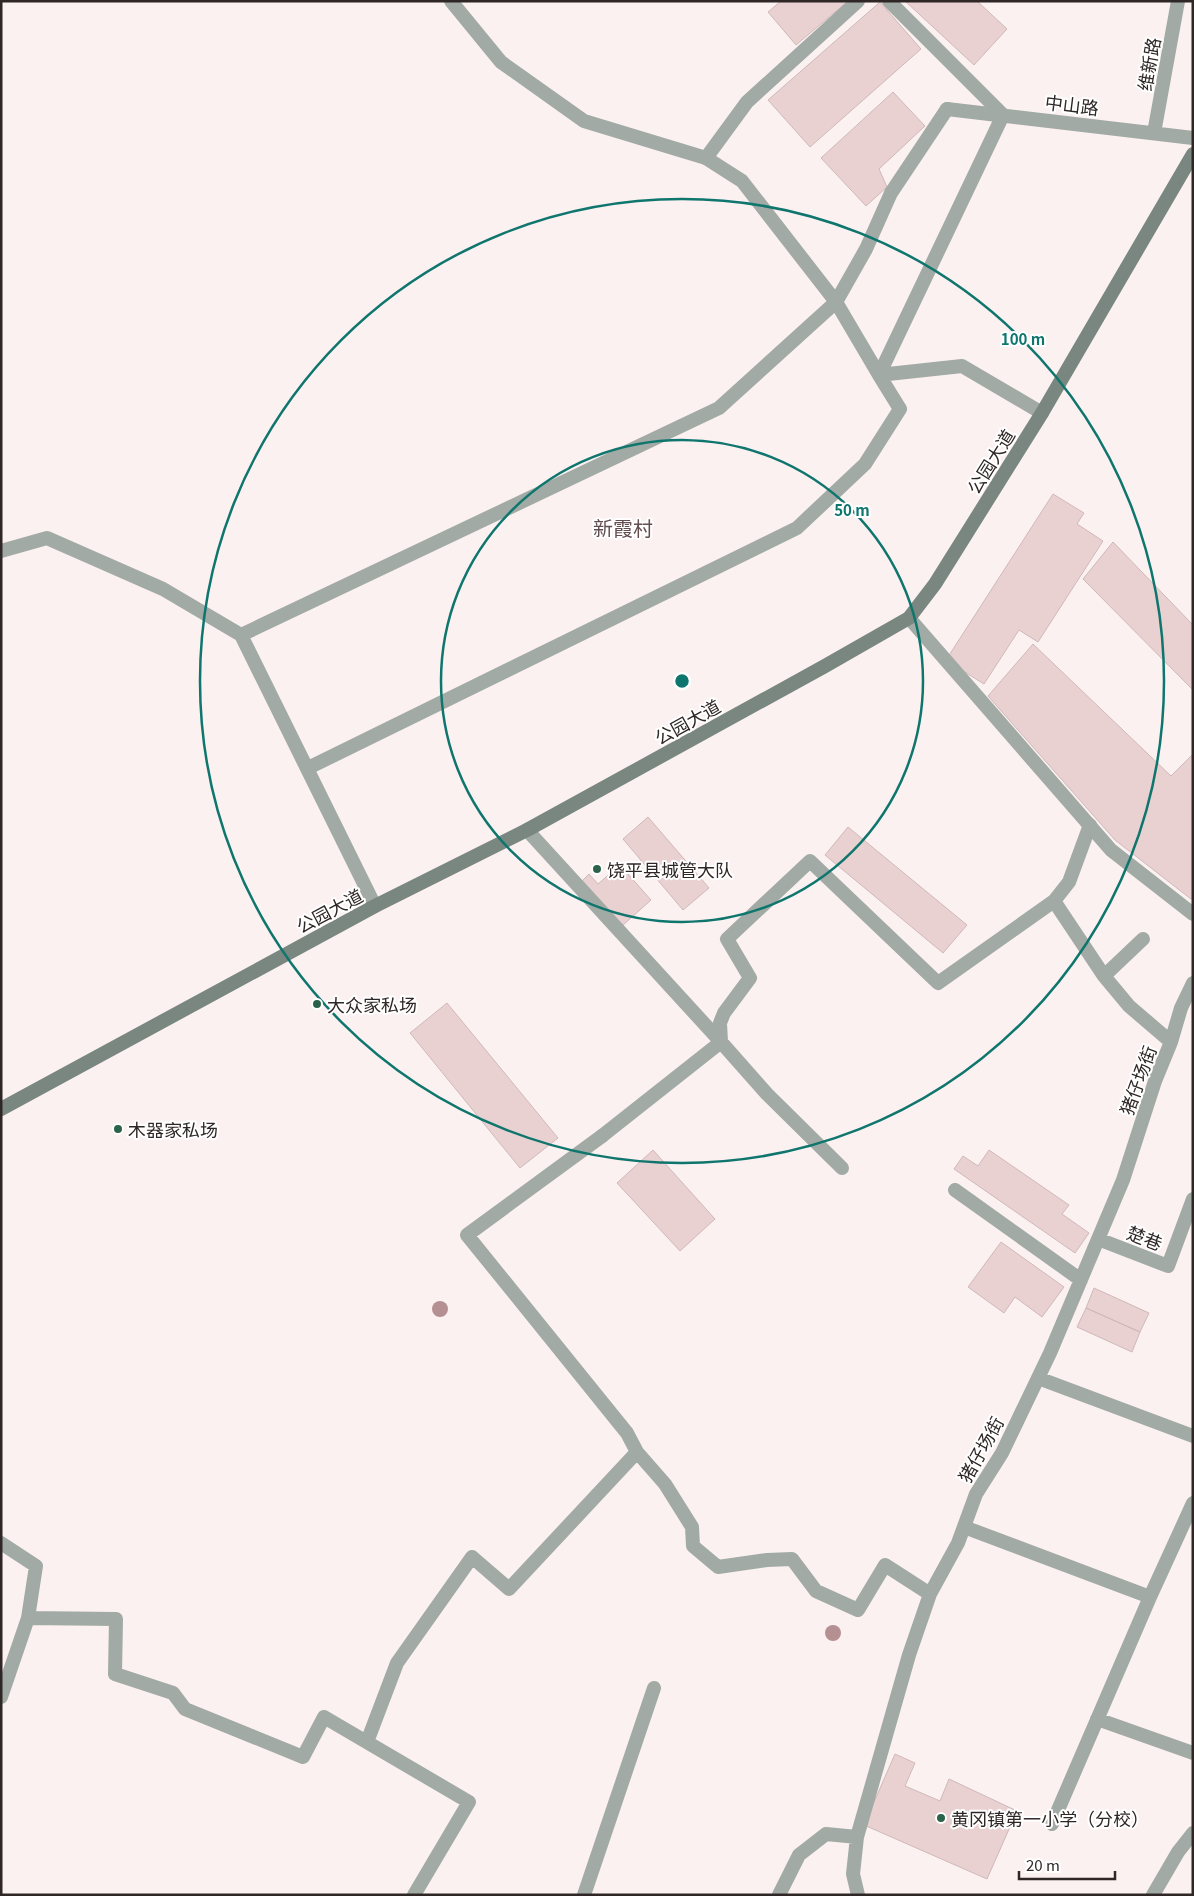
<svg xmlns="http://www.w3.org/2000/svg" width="1194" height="1896" viewBox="0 0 1194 1896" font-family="Georgia,'Noto Sans SC',serif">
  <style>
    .building { fill: #ead1d1; stroke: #d0b8b8 }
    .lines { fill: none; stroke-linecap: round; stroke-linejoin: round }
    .service { stroke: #a1aaa5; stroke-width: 14 }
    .minor { stroke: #a1aaa5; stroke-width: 14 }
    .tertiary { stroke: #a1aaa5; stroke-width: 14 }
    .secondary { stroke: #798780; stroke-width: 14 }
    .tree { fill: #b49092 }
    .ring { fill: none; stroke: #0f766e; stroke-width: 2.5 }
    .poi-dot { fill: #2a624a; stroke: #fff; stroke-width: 2 }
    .labels { text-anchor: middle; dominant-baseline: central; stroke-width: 4; stroke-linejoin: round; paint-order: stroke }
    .street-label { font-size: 18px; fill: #2f2626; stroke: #fff }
    .poi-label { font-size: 18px; fill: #2f2626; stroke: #fff; text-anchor: start }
    .quarter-label { font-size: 20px; fill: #634e4f; stroke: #fff }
    .centre { fill: #0f766e; stroke: #fff; stroke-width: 2.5 }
    .ring-label { font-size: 15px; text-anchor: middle; font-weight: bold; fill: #0f766e; stroke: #fff; stroke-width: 4; stroke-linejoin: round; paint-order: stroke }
  </style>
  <rect width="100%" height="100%" fill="#fcf1f1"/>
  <path class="building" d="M 781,1 L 848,1 L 796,45 L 768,12 Z
    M 905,1 L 977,1 L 1007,29 L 974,65 Z
    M 880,2 L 921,49 L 810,147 L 768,100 Z
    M 893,92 L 925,126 L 879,169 L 887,187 L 866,206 L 821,158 Z
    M 1053,494 L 1084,513 L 1077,524 L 1103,541 L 1038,642 L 1019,630 L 984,684 L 946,660 Z
    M 1113,542 L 1193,625 L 1193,690 L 1083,579 Z
    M 1033,644 L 1171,776 L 1193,754 L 1193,897 L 1191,899 L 1115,840 L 988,696 Z
    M 648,817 L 709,888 L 683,910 L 623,839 Z
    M 848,827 L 967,925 L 943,953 L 825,855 Z
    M 620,865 L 651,900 L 622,926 L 582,881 L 589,874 L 598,884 Z
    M 447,1003 L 558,1138 L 520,1168 L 410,1033 Z
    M 653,1150 L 715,1219 L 680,1251 L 617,1183 Z
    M 989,1150 L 1069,1205 L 1062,1214 L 1089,1233 L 1075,1253 L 954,1169 L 963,1156 L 978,1166 Z
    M 1001,1242 L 1064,1287 L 1042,1317 L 1015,1297 L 1004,1313 L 968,1287 Z
    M 1094,1288 L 1149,1313 L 1140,1332 L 1086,1308 Z
    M 1086,1308 L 1140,1332 L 1132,1352 L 1077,1327 Z
    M 895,1754 L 915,1763 L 905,1786 L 940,1801 L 949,1779 L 1017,1811 L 987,1879 L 864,1825 Z"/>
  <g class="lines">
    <path class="service" d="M 889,1 L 1003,115
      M 706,158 L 747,102 L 858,1
      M 1090,825 L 1069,882 L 1054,901 L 1104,976
      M 1143,939 L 1104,976 L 1129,1006 L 1171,1042
      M 602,1136 L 467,1235 L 627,1433 L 637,1452 L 665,1484 L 692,1527 L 693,1546 L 718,1567 L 767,1560 L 792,1559 L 816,1591 L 858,1610 L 885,1565 L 930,1594
      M 842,1168 L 767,1094 L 721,1042 L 720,1023 L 724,1013 L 750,978 L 727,939 L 810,861 L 938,983 L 1054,901
      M 955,1190 L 1081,1280
      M 1098,1239 L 1168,1266 L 1193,1199
      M 1038,1378 L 1193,1436
      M 964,1527 L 1150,1597
      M 1,1543 L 36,1566 L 28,1618 L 116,1619 L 115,1674 L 173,1693 L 185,1709 L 303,1757 L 324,1717 L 469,1802 L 414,1895
      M 1,1697 L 28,1618
      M 1097,1719 L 1193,1753
      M 367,1742 L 397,1663 L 472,1557 L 509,1589 L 637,1452
      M 1052,1824 L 1150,1597 L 1193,1503
      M 857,1837 L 853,1874 L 858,1895
      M 584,1895 L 654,1688
      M 779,1895 L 799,1855 L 826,1834 L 857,1837 L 909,1655 L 930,1594 L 958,1543 L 976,1494 L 1002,1453 L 1050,1353 L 1123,1180 L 1155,1081 L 1171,1042 L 1181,1008 L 1193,983
      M 1153,1895 L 1178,1852 L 1193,1833"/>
    <path class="minor" d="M 451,1 L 501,62 L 584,121 L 706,158 L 742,181 L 836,302 L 879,375 L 962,366 L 1042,413
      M 1,551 L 47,538 L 163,589 L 241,635 L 375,906
      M 909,618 L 1111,850 L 1193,914
      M 241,635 L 719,408 L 836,302 L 866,249 L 891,193 L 947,109
      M 308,768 L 797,528 L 865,464 L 900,409 L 879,375 L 1003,115
      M 527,830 L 721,1042 L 602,1136"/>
    <path class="tertiary" d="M 947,109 L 1193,138
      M 1154,133 L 1178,1"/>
    <path class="secondary" d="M 1,1109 L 375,906 L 527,830 L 825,666 L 909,618 L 935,584 L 1042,413 L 1193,154"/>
  </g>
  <g class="tree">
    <circle cx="440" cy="1309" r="8"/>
    <circle cx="833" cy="1633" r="8"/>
  </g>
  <g class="ring">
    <circle cx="682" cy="681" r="241"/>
    <circle cx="682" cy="681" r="482"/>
  </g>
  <g class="poi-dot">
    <circle cx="597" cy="869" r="5"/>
    <circle cx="317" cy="1004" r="5"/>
    <circle cx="118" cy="1129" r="5"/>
    <circle cx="941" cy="1818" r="5"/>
  </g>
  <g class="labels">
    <g class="street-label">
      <text transform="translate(1148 64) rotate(-80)">维新路</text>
      <text transform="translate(1072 104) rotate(7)">中山路</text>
      <text transform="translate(990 461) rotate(-58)">公园大道</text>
      <text transform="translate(687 721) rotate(-29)">公园大道</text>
      <text transform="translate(329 910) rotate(-28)">公园大道</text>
      <text transform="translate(1137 1080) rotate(-70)">猪仔场街</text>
      <text transform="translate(1145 1237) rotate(21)">楚巷</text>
      <text transform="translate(980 1449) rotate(-61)">猪仔场街</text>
    </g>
    <g class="poi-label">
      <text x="607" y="869">饶平县城管大队</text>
      <text x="327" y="1004">大众家私场</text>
      <text x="128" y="1129">木器家私场</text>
      <text x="951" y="1818">黄冈镇第一小学（分校）</text>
    </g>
    <g class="quarter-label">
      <text x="623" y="527">新霞村</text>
    </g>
  </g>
  <circle cx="682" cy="681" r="8" class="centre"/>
  <g class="ring-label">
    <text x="1023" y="345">100 m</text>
    <text x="852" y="516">50 m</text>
  </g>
  <rect width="1194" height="1896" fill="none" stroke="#2f2626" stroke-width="5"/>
  <path d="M1019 1871v8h96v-8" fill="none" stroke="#2f2626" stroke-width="2.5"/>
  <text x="1026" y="1871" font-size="15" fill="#2f2626" stroke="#ffffff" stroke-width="4" paint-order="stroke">20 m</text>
</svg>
